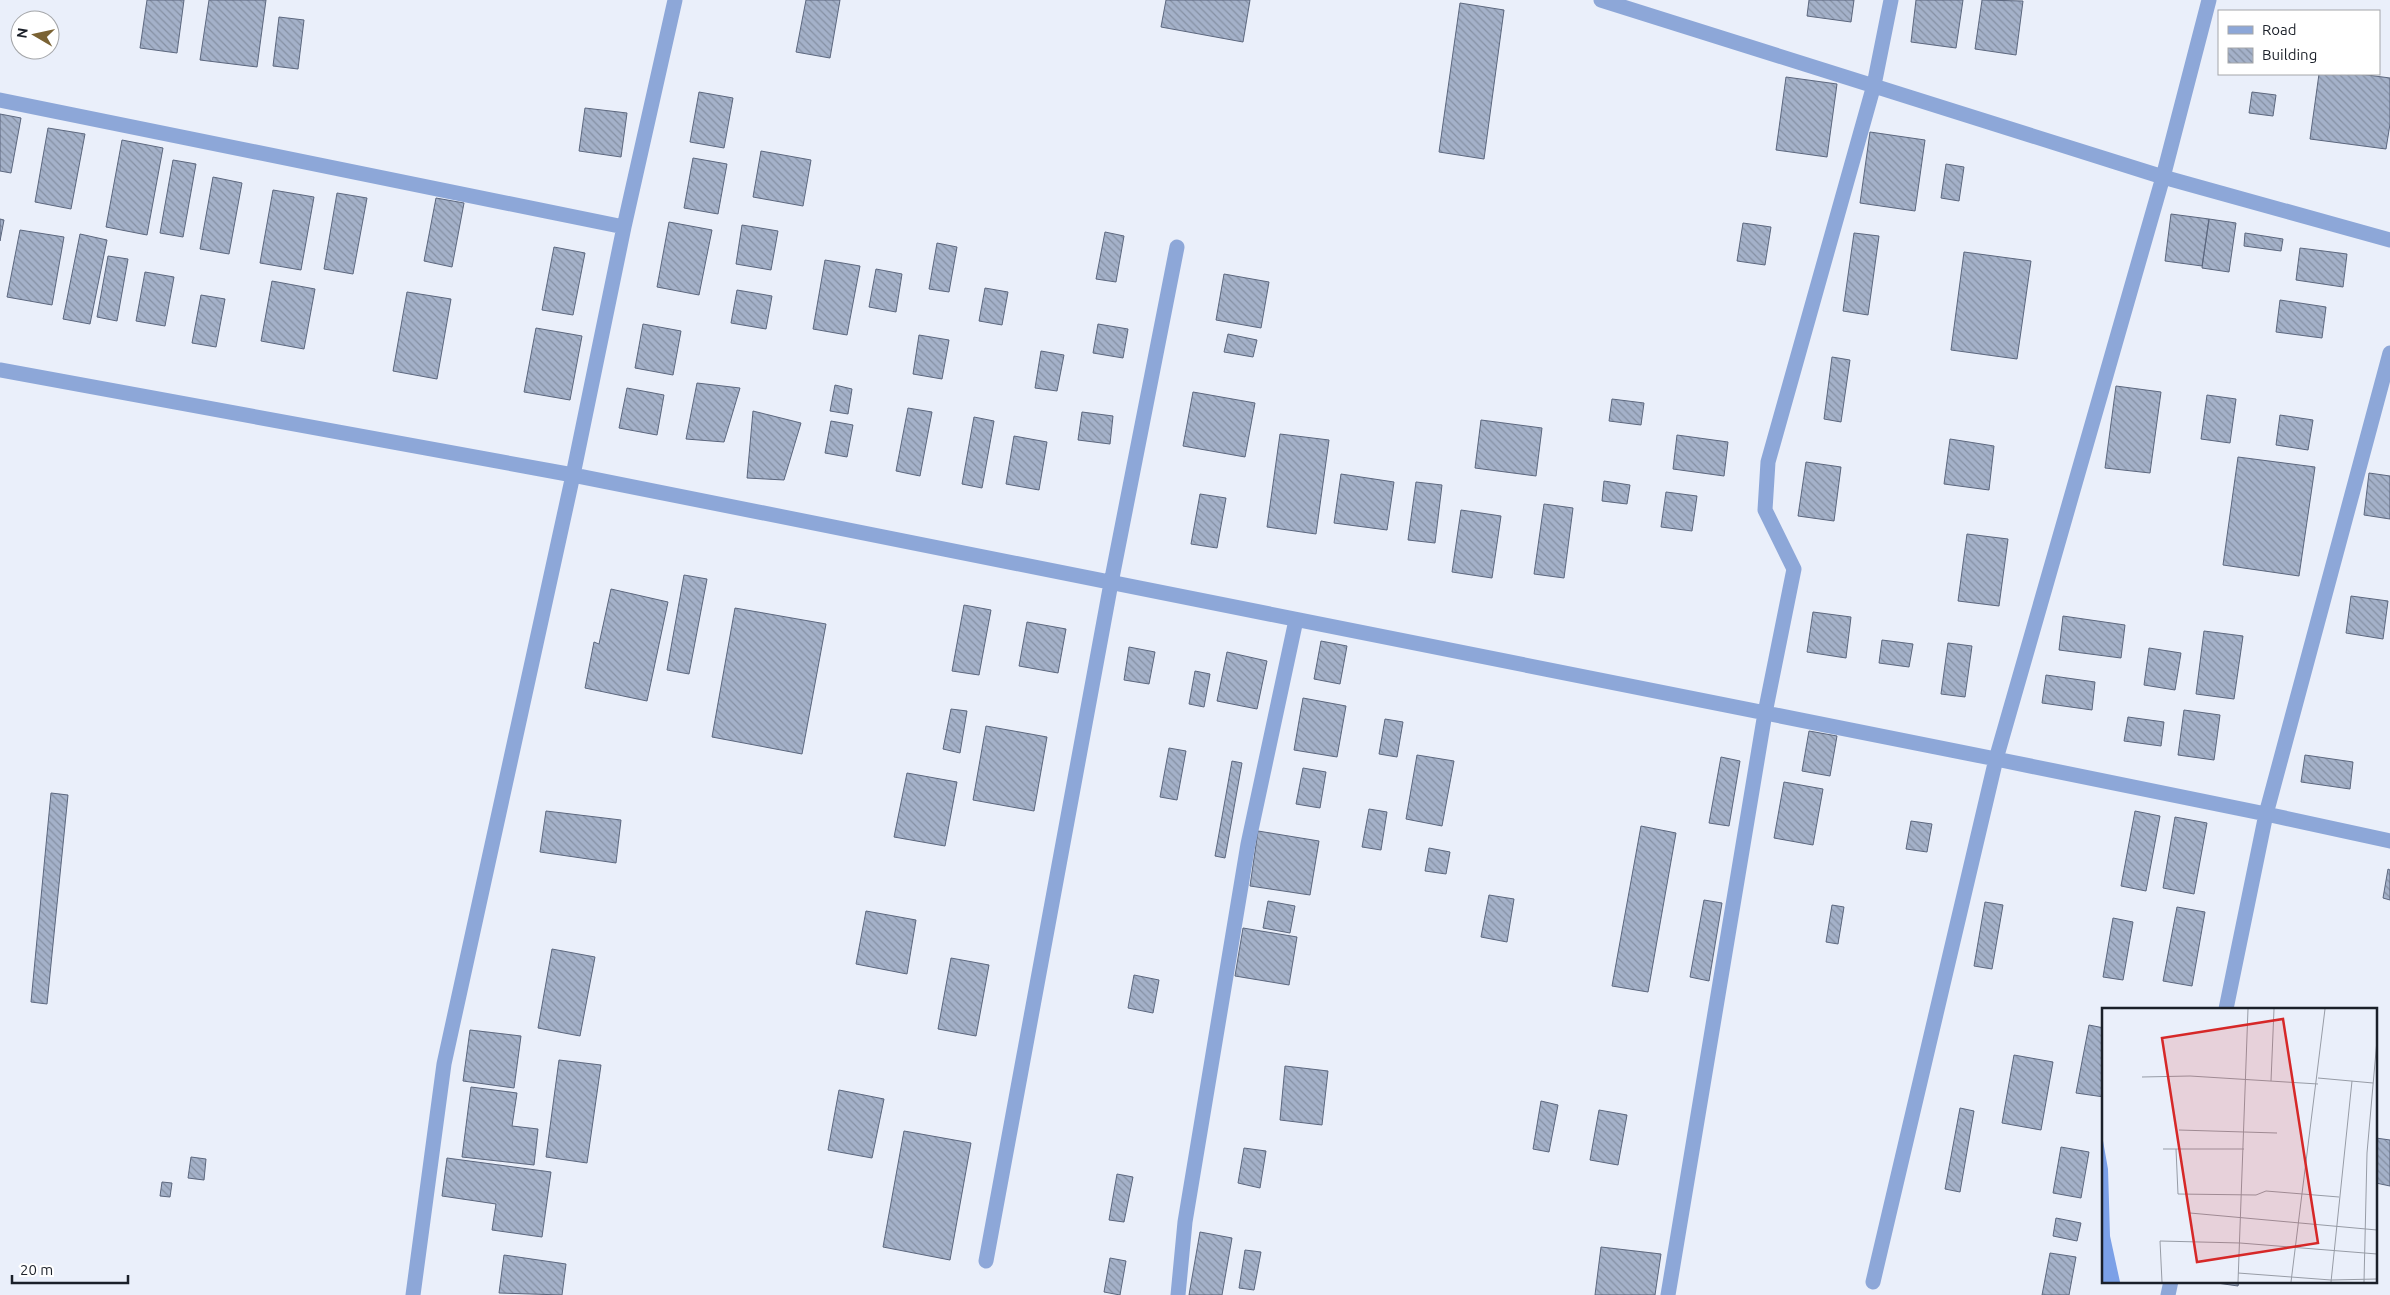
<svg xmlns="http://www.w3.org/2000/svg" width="2390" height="1295" viewBox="0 0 2390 1295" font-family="Ubuntu,sans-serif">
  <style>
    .building { fill: url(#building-back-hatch); stroke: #5c677e }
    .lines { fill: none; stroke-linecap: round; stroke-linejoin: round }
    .minor { stroke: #8da7d8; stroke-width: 15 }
    .inset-road { fill: none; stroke: #979ca6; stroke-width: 1 }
    .view { fill: #d62828; fill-opacity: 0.15; stroke: #d62828; stroke-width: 2.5 }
    .inset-edge { fill: none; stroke: #1b2029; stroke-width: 2.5 }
  </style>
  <defs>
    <pattern id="building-back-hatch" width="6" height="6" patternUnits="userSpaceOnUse" patternTransform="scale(1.25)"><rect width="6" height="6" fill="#a4b1c9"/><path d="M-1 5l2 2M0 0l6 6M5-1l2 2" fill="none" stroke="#8590a3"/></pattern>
  </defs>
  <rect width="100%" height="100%" fill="#eaeffa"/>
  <path class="building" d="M 147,0 L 184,0 L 177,53 L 140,48 Z
    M 209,0 L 266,0 L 257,67 L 200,60 Z
    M 806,0 L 840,0 L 830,58 L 796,52 Z
    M 1166,0 L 1250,0 L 1243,42 L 1161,27 Z
    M 1809,0 L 1854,0 L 1851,22 L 1807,16 Z
    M 1916,0 L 1963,0 L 1956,48 L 1911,42 Z
    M 1982,0 L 2023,1 L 2016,55 L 1975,49 Z
    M 1460,3 L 1504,10 L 1484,159 L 1439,152 Z
    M 279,17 L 304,20 L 298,69 L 273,66 Z
    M 2319,74 L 2360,74 L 2390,78 L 2390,124 L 2386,149 L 2310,139 Z
    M 1786,77 L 1837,84 L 1827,157 L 1776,150 Z
    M 699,92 L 733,98 L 724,148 L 690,142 Z
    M 2252,92 L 2276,95 L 2273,116 L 2249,113 Z
    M 585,108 L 627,113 L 621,157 L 579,151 Z
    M 0,114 L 21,118 L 11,173 L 0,171 Z
    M 48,128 L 85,134 L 71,209 L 35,202 Z
    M 1870,132 L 1925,140 L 1915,211 L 1860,203 Z
    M 122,140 L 163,148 L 147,235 L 106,227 Z
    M 761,151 L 811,160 L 803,206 L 753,197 Z
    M 693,158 L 727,164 L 718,214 L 684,208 Z
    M 173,160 L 196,164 L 183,237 L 160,233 Z
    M 1946,164 L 1964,167 L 1959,201 L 1941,198 Z
    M 213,177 L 242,183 L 229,254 L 200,249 Z
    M 273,190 L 314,197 L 301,270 L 260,263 Z
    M 337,193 L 367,198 L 353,274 L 324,269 Z
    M 436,198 L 464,203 L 452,267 L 424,261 Z
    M 2171,214 L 2209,219 L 2202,266 L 2165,261 Z
    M 0,219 L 4,220 L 0,241 Z
    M 2209,219 L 2236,223 L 2229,272 L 2202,268 Z
    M 669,222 L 712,230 L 699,295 L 657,287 Z
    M 1743,223 L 1771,227 L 1765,265 L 1737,261 Z
    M 742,225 L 778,231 L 771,270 L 736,264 Z
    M 20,230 L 64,237 L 52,305 L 7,297 Z
    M 1105,232 L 1124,236 L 1116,282 L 1096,279 Z
    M 1854,233 L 1879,236 L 1868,315 L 1843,311 Z
    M 2245,233 L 2283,239 L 2281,251 L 2244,246 Z
    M 80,234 L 107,240 L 90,324 L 63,319 Z
    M 937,243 L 957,247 L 949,292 L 929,289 Z
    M 554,247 L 585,253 L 573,315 L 542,310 Z
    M 2300,248 L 2347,254 L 2343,287 L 2296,280 Z
    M 1964,252 L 2031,261 L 2017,359 L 1951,350 Z
    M 108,256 L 128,259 L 117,321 L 97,317 Z
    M 825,260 L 860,266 L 847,335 L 813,329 Z
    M 876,269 L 902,274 L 896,312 L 869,307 Z
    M 145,272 L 174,277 L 165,326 L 136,321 Z
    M 1224,274 L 1269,282 L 1261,328 L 1216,320 Z
    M 272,281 L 315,289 L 304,349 L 261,341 Z
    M 985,288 L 1008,292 L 1002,325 L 979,321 Z
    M 737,290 L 772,296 L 766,329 L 731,323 Z
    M 407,292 L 451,299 L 437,379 L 393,371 Z
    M 201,295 L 225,299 L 216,347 L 192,343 Z
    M 2280,300 L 2326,307 L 2322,338 L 2276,332 Z
    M 643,324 L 681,331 L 673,375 L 635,368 Z
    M 1098,324 L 1128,329 L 1123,358 L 1093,353 Z
    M 536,328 L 582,336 L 570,400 L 524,392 Z
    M 1228,334 L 1257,340 L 1253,357 L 1224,352 Z
    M 919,335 L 949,340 L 942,379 L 913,374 Z
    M 1041,351 L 1064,355 L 1057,391 L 1035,388 Z
    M 1832,357 L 1850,360 L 1841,422 L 1824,419 Z
    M 697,383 L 740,388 L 724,442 L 686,439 Z
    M 835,385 L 852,389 L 848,414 L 830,411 Z
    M 2116,386 L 2161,392 L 2150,473 L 2105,468 Z
    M 627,388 L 664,395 L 657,435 L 619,428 Z
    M 1193,392 L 1255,403 L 1245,457 L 1183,446 Z
    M 2207,395 L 2236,399 L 2230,443 L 2201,439 Z
    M 1612,399 L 1644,403 L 1641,425 L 1609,421 Z
    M 908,408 L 932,412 L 920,476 L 896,471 Z
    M 753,411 L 801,423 L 784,480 L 747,478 Z
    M 1082,412 L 1113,416 L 1110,444 L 1078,440 Z
    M 2280,415 L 2313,420 L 2308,450 L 2276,445 Z
    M 974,417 L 994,421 L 982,488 L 962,484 Z
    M 1481,420 L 1542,428 L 1536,476 L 1475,468 Z
    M 831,421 L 853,425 L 847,457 L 825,453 Z
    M 1280,434 L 1329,440 L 1316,534 L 1267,527 Z
    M 1677,435 L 1728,442 L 1724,476 L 1673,469 Z
    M 1014,436 L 1047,442 L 1039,490 L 1006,484 Z
    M 1950,439 L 1994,446 L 1989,490 L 1944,484 Z
    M 2238,457 L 2315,467 L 2299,576 L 2223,565 Z
    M 1806,462 L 1841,467 L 1834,521 L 1798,516 Z
    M 2369,473 L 2390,476 L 2390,519 L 2364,515 Z
    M 1341,474 L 1394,482 L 1387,530 L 1334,523 Z
    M 1604,481 L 1630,485 L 1627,504 L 1602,501 Z
    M 1416,482 L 1442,485 L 1435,543 L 1408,540 Z
    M 1666,492 L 1697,496 L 1692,531 L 1661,527 Z
    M 1200,494 L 1226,498 L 1217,548 L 1191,544 Z
    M 1544,504 L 1573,508 L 1564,578 L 1534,574 Z
    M 1461,510 L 1501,516 L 1492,578 L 1452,572 Z
    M 1967,534 L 2008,539 L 1999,606 L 1958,601 Z
    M 684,575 L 707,579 L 689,674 L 667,670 Z
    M 611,589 L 668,602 L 647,701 L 585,688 L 594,642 L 599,644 Z
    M 2351,596 L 2388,601 L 2383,639 L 2346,633 Z
    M 964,605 L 991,610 L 979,675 L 952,671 Z
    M 735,608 L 826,624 L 802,754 L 712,737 Z
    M 1813,612 L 1851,617 L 1846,658 L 1807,652 Z
    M 2063,616 L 2125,625 L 2121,658 L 2059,650 Z
    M 1027,622 L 1066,629 L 1058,673 L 1019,666 Z
    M 2204,631 L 2243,636 L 2234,699 L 2196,694 Z
    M 1882,640 L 1913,644 L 1909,667 L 1879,663 Z
    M 1321,641 L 1347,646 L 1340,684 L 1314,679 Z
    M 1948,643 L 1972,646 L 1965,697 L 1941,694 Z
    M 1129,647 L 1155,652 L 1149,684 L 1124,680 Z
    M 2149,648 L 2181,653 L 2175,690 L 2144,685 Z
    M 1227,652 L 1267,661 L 1257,709 L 1217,701 Z
    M 1195,671 L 1210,674 L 1204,707 L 1189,704 Z
    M 2046,675 L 2095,682 L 2092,710 L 2042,703 Z
    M 1303,698 L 1346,706 L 1337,757 L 1294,750 Z
    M 951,709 L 967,711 L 960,753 L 943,749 Z
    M 2184,710 L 2220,715 L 2214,760 L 2178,755 Z
    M 2128,717 L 2164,722 L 2161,746 L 2124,741 Z
    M 1385,719 L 1403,722 L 1397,757 L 1379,754 Z
    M 986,726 L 1047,737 L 1034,811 L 973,800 Z
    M 1809,731 L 1837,736 L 1830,776 L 1802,771 Z
    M 1169,748 L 1186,751 L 1177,800 L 1160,797 Z
    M 1417,755 L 1454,761 L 1442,826 L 1406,819 Z
    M 2305,755 L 2353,762 L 2350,789 L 2301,782 Z
    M 1721,757 L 1740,761 L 1729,826 L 1709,823 Z
    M 1232,761 L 1242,763 L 1225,858 L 1215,856 Z
    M 1303,768 L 1326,772 L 1320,808 L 1296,804 Z
    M 907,773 L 957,782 L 945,846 L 894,837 Z
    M 1784,782 L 1823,789 L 1813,845 L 1774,838 Z
    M 51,793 L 68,795 L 47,1004 L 31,1002 Z
    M 1369,809 L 1387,812 L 1381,850 L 1362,847 Z
    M 546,811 L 621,820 L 616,863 L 540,852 Z
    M 2135,811 L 2160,816 L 2146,891 L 2121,886 Z
    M 2175,817 L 2207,823 L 2194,894 L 2163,888 Z
    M 1911,821 L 1932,824 L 1927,852 L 1906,849 Z
    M 1641,826 L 1676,833 L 1648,992 L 1612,986 Z
    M 1258,831 L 1319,841 L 1310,895 L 1250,886 Z
    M 1429,848 L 1450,852 L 1446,874 L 1425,871 Z
    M 2388,869 L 2390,870 L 2390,900 L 2383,898 Z
    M 1489,895 L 1514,899 L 1507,942 L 1481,937 Z
    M 1704,900 L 1722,903 L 1709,981 L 1690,977 Z
    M 1268,901 L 1295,906 L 1290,933 L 1263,928 Z
    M 1985,902 L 2003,905 L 1992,969 L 1974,966 Z
    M 1832,905 L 1844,907 L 1838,944 L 1826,942 Z
    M 2177,907 L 2205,912 L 2192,986 L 2163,981 Z
    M 866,911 L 916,920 L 907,974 L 856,964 Z
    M 2113,918 L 2133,922 L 2123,980 L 2103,977 Z
    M 1243,928 L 1297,937 L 1289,985 L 1235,976 Z
    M 552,949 L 595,957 L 580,1036 L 538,1028 Z
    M 951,958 L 989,965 L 976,1036 L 938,1029 Z
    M 1134,975 L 1159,980 L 1153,1013 L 1128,1008 Z
    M 2089,1025 L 2104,1028 L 2104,1097 L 2076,1093 Z
    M 470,1030 L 521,1036 L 514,1088 L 463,1081 Z
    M 2014,1055 L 2053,1062 L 2041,1130 L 2002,1123 Z
    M 559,1060 L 601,1065 L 587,1163 L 546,1157 Z
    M 1285,1066 L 1328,1071 L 1322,1125 L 1280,1120 Z
    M 471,1087 L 517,1093 L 512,1126 L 538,1129 L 534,1165 L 462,1157 Z
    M 839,1090 L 884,1099 L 872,1158 L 828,1150 Z
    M 1541,1101 L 1558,1105 L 1549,1152 L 1533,1149 Z
    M 1960,1108 L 1974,1111 L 1960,1192 L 1945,1189 Z
    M 1599,1110 L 1627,1115 L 1618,1165 L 1590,1160 Z
    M 904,1131 L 971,1143 L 950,1260 L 883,1247 Z
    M 2376,1138 L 2390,1140 L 2390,1186 L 2376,1183 Z
    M 2061,1147 L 2089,1152 L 2081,1198 L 2053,1193 Z
    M 1244,1148 L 1266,1151 L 1260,1188 L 1238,1183 Z
    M 191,1157 L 206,1159 L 204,1180 L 188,1178 Z
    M 447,1158 L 551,1172 L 542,1237 L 492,1230 L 496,1204 L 442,1196 Z
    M 1117,1174 L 1133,1177 L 1124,1222 L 1109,1220 Z
    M 162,1182 L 172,1183 L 170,1197 L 160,1196 Z
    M 2056,1218 L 2081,1223 L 2077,1241 L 2053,1236 Z
    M 1200,1232 L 1232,1238 L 1222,1295 L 1189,1295 Z
    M 1601,1247 L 1661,1254 L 1655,1295 L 1595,1295 Z
    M 1245,1250 L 1261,1252 L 1254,1290 L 1239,1288 Z
    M 2050,1253 L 2076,1257 L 2069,1295 L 2042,1295 Z
    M 504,1255 L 566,1264 L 562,1295 L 499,1293 Z
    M 1110,1258 L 1126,1261 L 1120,1295 L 1104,1292 Z
    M 2218,1281 L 2239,1281 L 2238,1286 L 2217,1283 Z"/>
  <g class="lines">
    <path class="minor" d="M 1601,0 L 2163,177 L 2390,240
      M 0,100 L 624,227
      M 0,370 L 573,475 L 1996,759 L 2266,814 L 2390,841
      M 2226,1009 L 2266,814 L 2390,353
      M 986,1261 L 1111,583 L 1177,247
      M 1873,1282 L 1996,759 L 2163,177 L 2209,0
      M 413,1295 L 444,1064 L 573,475 L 624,227 L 675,0
      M 1178,1295 L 1185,1222 L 1248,844 L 1296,620
      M 1668,1295 L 1765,713 L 1794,569 L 1765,510 L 1768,462 L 1874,85 L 1891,0
      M 2168,1295 L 2171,1281"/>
  </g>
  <g transform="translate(2102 1008)">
    <rect width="275" height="275" fill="#eaeffa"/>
    <path d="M 0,127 L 6,161 L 8,228 L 18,274 L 0,274 Z" fill="#7ba0e7"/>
    <path class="inset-road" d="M 40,69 L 88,68 L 216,76M 216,70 L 271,75M 169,73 L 172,1M 77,122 L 175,125M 61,141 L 142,141M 74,141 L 76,186 L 154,187 L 164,183 L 237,189M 88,205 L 275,222M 136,265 L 229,272 L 275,271M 60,274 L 58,233 L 138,235 L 275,246M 136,274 L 146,1M 189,274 L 223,1M 229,274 L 250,73M 262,274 L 265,145 L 275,32"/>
    <path class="view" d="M 181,11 L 216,235 L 95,254 L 60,30 Z"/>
    <rect width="275" height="275" class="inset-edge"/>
  </g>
  <rect x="2218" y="10" width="162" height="65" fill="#ffffff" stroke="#a4a6a9"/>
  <rect x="2228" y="26" width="25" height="8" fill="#8da7d8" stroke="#a4a6a9"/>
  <text x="2262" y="35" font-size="15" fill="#1b2029">Road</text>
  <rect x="2228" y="48" width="25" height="15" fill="url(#building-back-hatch)" stroke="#a4a6a9"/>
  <text x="2262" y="60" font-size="15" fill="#1b2029">Building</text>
  <g transform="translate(35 35) rotate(279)"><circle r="24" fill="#ffffff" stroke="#a4a6a9"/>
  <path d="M0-4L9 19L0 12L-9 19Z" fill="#7a6233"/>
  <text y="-8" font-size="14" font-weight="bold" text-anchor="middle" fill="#1b2029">N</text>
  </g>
  <path d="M12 1275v8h116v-8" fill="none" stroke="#1b2029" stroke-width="2.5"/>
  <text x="20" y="1275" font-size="15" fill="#1b2029" stroke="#ffffff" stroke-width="4" paint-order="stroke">20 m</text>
</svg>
